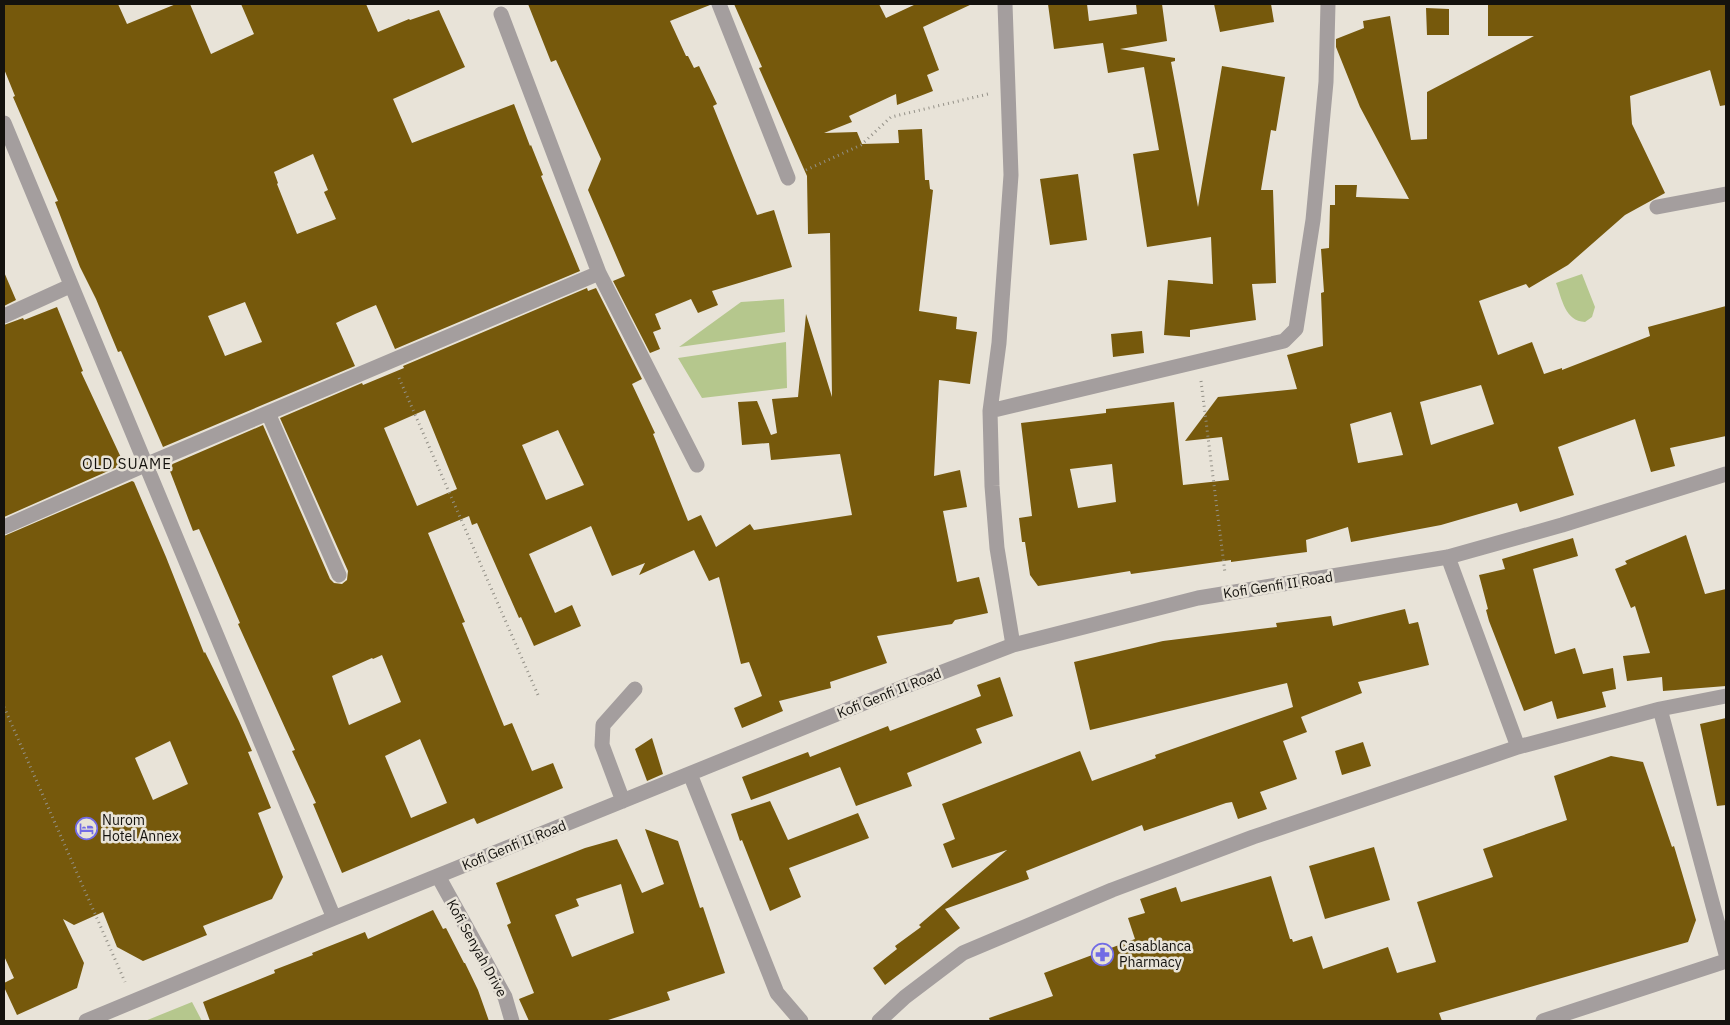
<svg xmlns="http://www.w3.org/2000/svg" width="1730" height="1025" viewBox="0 0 1730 1025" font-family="'IBM Plex Sans',sans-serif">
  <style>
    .green { fill: #b5c78d }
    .building { fill: #76590c; fill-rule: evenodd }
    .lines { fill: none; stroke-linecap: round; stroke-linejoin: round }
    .path { stroke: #949188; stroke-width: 3; stroke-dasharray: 1 4; stroke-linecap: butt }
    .minor { stroke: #a49e9e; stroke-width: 15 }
    .labels { text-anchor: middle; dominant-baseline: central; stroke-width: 5; stroke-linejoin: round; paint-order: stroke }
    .street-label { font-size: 14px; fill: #14120e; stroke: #e8e3d8 }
    .poi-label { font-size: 14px; fill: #14120e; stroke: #e8e3d8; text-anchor: start }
    .neighbourhood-label { font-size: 15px; letter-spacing: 1px; fill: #14120e; stroke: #e8e3d8 }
  </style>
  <rect width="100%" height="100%" fill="#e8e3d8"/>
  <path class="green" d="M 1582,274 L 1595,307 L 1592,317 L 1585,322 C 1565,321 1562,299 1556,283 Z
    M 784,299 L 785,332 L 679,347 L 741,302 Z
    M 786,342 L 787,388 L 702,398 L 678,358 Z
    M 192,1002 L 202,1021 L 145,1021 Z"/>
  <path class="building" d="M 4,4 L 118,4 L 127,24 L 176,4 L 190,4 L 211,54 L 254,34 L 241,4 L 366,4 L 378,32 L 409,19 L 410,20 L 439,10 L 465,67 L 393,99 L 412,143 L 514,104 L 530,146 L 531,145 L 543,175 L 541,176 L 580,271 L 395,349 L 376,305 L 355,314 L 336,323 L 355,366 L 163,447 L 121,351 L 118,352 L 96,299 L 80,267 L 55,202 L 58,201 L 13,97 L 15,96 L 4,69 ZM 313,154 L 328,190 L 324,192 L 336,219 L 297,234 L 277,184 L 278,183 L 274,172 ZM 245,302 L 262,342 L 225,356 L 208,316 Z
    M 528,4 L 710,4 L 710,5 L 670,21 L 686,56 L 688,56 L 694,68 L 699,66 L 717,104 L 713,106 L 757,215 L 774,210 L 792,267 L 712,291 L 718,305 L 698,313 L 691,299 L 655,314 L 661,329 L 653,332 L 660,349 L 650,353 L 613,281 L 625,276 L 588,190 L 601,159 L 556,60 L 551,62 Z
    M 734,4 L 879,4 L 886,18 L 916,4 L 972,4 L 923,27 L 939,70 L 927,75 L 933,91 L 897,105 L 896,94 L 849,116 L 852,122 L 824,133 L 857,132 L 862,144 L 899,143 L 898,130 L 922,129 L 925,180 L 929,180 L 930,189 L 933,190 L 919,311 L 957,317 L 956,329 L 977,332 L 970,384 L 939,380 L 934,476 L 960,470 L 967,507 L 943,511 L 957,582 L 979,577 L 988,613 L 955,620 L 952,624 L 877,636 L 887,663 L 830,682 L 831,688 L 779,701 L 783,711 L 742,728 L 734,708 L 762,696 L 749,662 L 741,664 L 719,577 L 709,581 L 694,550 L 639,575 L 645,563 L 612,576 L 591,526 L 529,554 L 555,613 L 572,605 L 581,626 L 534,646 L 521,617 L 519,618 L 477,523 L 472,525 L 469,516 L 428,533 L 465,622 L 462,623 L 504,726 L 512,723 L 532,771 L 553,763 L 563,788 L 477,824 L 474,818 L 342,873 L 313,804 L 316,803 L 292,751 L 295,750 L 238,624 L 240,623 L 199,529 L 193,531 L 168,466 L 263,425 L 330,579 L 334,583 L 342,584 L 347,580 L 348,571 L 280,418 L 362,383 L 363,385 L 404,368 L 403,366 L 587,288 L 588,291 L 596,288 L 642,379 L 632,384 L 655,433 L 653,434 L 688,521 L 701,515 L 716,547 L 750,524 L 754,530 L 852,515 L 840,454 L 771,460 L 769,443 L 742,445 L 738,402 L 757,401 L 771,435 L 777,433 L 772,399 L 798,397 L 806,314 L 832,397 L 830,233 L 808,234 L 807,176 L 759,68 L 762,67 ZM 425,410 L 457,489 L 417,506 L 384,428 ZM 558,430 L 584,485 L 546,500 L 522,445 ZM 382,655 L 401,702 L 349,725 L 332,676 L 372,658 L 373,659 ZM 420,739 L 447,803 L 411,818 L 385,756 Z
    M 1048,4 L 1087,4 L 1089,21 L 1137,14 L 1136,4 L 1162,4 L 1167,41 L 1120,49 L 1175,58 L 1175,61 L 1171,62 L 1198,207 L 1222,66 L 1285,77 L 1276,131 L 1271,130 L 1261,190 L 1273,190 L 1276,283 L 1252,284 L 1256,320 L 1190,330 L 1190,337 L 1164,335 L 1168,280 L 1213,284 L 1211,237 L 1147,247 L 1133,154 L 1159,150 L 1144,67 L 1108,73 L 1103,43 L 1054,49 Z
    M 1214,4 L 1271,4 L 1274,22 L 1220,32 Z
    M 1488,4 L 1726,4 L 1726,105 L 1720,106 L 1710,70 L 1630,96 L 1632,124 L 1665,193 L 1625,215 L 1568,265 L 1529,288 L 1526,284 L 1479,301 L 1498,355 L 1532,342 L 1544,374 L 1562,368 L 1562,370 L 1650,336 L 1648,327 L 1726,306 L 1726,436 L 1670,448 L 1675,466 L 1651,472 L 1635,419 L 1558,447 L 1574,495 L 1520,512 L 1517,503 L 1441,525 L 1351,542 L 1348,527 L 1306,540 L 1307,552 L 1231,562 L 1231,560 L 1131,574 L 1130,571 L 1038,586 L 1030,575 L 1025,542 L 1022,542 L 1019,518 L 1032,516 L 1021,423 L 1106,413 L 1106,409 L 1174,402 L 1183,485 L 1229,480 L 1222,437 L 1185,441 L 1218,397 L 1297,389 L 1287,355 L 1323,346 L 1321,293 L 1324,292 L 1321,249 L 1329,248 L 1330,205 L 1335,205 L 1335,185 L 1357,185 L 1356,197 L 1409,199 L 1360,107 L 1336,47 L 1336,39 L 1364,28 L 1363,21 L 1390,16 L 1411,140 L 1427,139 L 1427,92 L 1534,36 L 1488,36 ZM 1481,385 L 1494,424 L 1431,445 L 1420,402 ZM 1391,412 L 1403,455 L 1358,463 L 1350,424 ZM 1112,464 L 1116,502 L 1078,508 L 1070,469 Z
    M 1426,8 L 1449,9 L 1449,35 L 1427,35 Z
    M 1078,174 L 1087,240 L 1050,245 L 1040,179 Z
    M 4,272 L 16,300 L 4,306 Z
    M 57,307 L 83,371 L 81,372 L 124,464 L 4,517 L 4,325 L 23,318 L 24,320 Z
    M 1142,331 L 1144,353 L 1113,357 L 1111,334 Z
    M 132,481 L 134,482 L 166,557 L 204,653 L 205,652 L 239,721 L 252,751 L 248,752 L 271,808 L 258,813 L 283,877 L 272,899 L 203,926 L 207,935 L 143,961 L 117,947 L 103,912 L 74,925 L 63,919 L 84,963 L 77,988 L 17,1015 L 4,987 L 4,983 L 14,978 L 4,956 L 4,536 ZM 170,741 L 188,784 L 153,800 L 135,758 Z
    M 1686,535 L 1705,594 L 1726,589 L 1726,686 L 1663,691 L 1662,677 L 1627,681 L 1623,656 L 1650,653 L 1635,606 L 1631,608 L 1615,569 L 1627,564 L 1625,561 Z
    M 1573,538 L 1578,556 L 1533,569 L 1555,654 L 1575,648 L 1583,674 L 1613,668 L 1616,689 L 1602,692 L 1606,707 L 1557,719 L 1552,701 L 1524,711 L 1489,621 L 1486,610 L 1488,609 L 1479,575 L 1505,569 L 1502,559 Z
    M 1405,609 L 1409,624 L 1418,622 L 1429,665 L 1358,682 L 1362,693 L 1301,717 L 1307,732 L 1283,741 L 1297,779 L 1260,792 L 1267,809 L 1238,819 L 1232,802 L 1226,803 L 1144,831 L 1142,825 L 1026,871 L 1029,879 L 945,909 L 960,928 L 885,985 L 873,968 L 897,949 L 895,946 L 921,927 L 919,925 L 1007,850 L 952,868 L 943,844 L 955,839 L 942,804 L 1080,751 L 1092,781 L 1156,758 L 1155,755 L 1293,707 L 1287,683 L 1090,730 L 1074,662 L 1163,641 L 1277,627 L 1276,623 L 1331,616 L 1333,626 Z
    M 1000,677 L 1013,716 L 976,729 L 982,743 L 907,773 L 912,786 L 856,806 L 840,767 L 751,800 L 742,777 L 808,752 L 810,757 L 888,726 L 890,731 L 981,696 L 977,685 Z
    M 1726,718 L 1726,805 L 1717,806 L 1700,724 Z
    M 652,738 L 663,774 L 647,781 L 635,749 Z
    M 1363,742 L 1371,766 L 1342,775 L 1335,751 Z
    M 1611,756 L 1643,762 L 1672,847 L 1674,846 L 1696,920 L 1688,942 L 1439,1013 L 1442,1021 L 990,1021 L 989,1018 L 1053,996 L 1044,973 L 1135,939 L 1128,918 L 1145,913 L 1140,899 L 1176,887 L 1181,902 L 1271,876 L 1290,939 L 1292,939 L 1293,942 L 1312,936 L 1323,969 L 1388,947 L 1397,973 L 1436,962 L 1417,902 L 1493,877 L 1483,849 L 1567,820 L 1554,776 Z
    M 770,801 L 788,840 L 858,813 L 869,838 L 789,868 L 801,897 L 770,911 L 742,840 L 740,841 L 731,814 Z
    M 645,829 L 678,841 L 700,908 L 703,907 L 725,973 L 667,992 L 670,1000 L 605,1021 L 529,1021 L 519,999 L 534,993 L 507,925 L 511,923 L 496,883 L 585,848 L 617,839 L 642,893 L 664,884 ZM 621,884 L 634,933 L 572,957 L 555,915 L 579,906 L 576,899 Z
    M 1374,847 L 1390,900 L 1325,919 L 1309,866 Z
    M 433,910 L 443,929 L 446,928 L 464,963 L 465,963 L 478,990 L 489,1021 L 210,1021 L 203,1002 L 275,973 L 274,970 L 313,955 L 312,953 L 365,932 L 368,939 Z"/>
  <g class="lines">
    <path class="path" d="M 806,170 L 861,145 L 891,117 L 988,94
      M 399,378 L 538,695
      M 1201,381 L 1225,573
      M 4,707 L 125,982"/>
    <path class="minor" d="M 719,4 L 788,178
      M 1005,4 L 1011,175 L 999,343 L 990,411 L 992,486 L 997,548 L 1013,645
      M 4,123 L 334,918
      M 1657,207 L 1726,194
      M 599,273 L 697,465
      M 4,316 L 70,286
      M 990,411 L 1284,341 L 1296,329 L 1313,220 L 1326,82 L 1328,4
      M 268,413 L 339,575
      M 4,527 L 145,465 L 599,273 L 501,14
      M 1448,557 L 1518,747
      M 1660,709 L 1726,954
      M 690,774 L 777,993 L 801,1021
      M 623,801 L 602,745 L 603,725 L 635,689
      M 438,876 L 505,997 L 512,1021
      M 86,1021 L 334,918 L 906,686 L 1013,645 L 1198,598 L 1448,557 L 1562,525 L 1726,474
      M 879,1021 L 905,997 L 963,953 L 1112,890 L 1253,837 L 1518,747 L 1660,709 L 1726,696
      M 1543,1021 L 1726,961"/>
  </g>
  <defs>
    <symbol id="hotel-ring" viewBox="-11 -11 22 22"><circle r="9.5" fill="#e8e3d8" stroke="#726be5" stroke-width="1.5"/><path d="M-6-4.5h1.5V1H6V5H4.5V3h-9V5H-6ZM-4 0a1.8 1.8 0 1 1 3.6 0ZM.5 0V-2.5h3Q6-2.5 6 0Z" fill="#726be5"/></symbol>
    <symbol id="pharmacy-ring" viewBox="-11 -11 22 22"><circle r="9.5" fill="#e8e3d8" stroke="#726be5" stroke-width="1.5"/><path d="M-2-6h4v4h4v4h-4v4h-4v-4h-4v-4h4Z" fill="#726be5"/></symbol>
  </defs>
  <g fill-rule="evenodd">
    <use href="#hotel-ring" x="74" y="816" width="25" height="25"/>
    <use href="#pharmacy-ring" x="1090" y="942" width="25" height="25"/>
  </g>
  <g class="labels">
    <g class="street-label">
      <text transform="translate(1278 585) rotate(-9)">Kofi Genfi II Road</text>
      <text transform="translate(889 693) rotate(-22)">Kofi Genfi II Road</text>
      <text transform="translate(514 845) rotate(-22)">Kofi Genfi II Road</text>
      <text transform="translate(477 948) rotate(61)">Kofi Senyah Drive</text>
    </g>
    <g class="poi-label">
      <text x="102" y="820">Nurom<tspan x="102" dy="16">Hotel Annex</tspan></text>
      <text x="1119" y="946">Casablanca<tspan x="1119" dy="16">Pharmacy</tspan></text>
    </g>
    <g class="neighbourhood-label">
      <text x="127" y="463">OLD SUAME</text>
    </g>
  </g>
  <rect width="1730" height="1025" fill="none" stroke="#14120e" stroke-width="10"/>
</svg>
